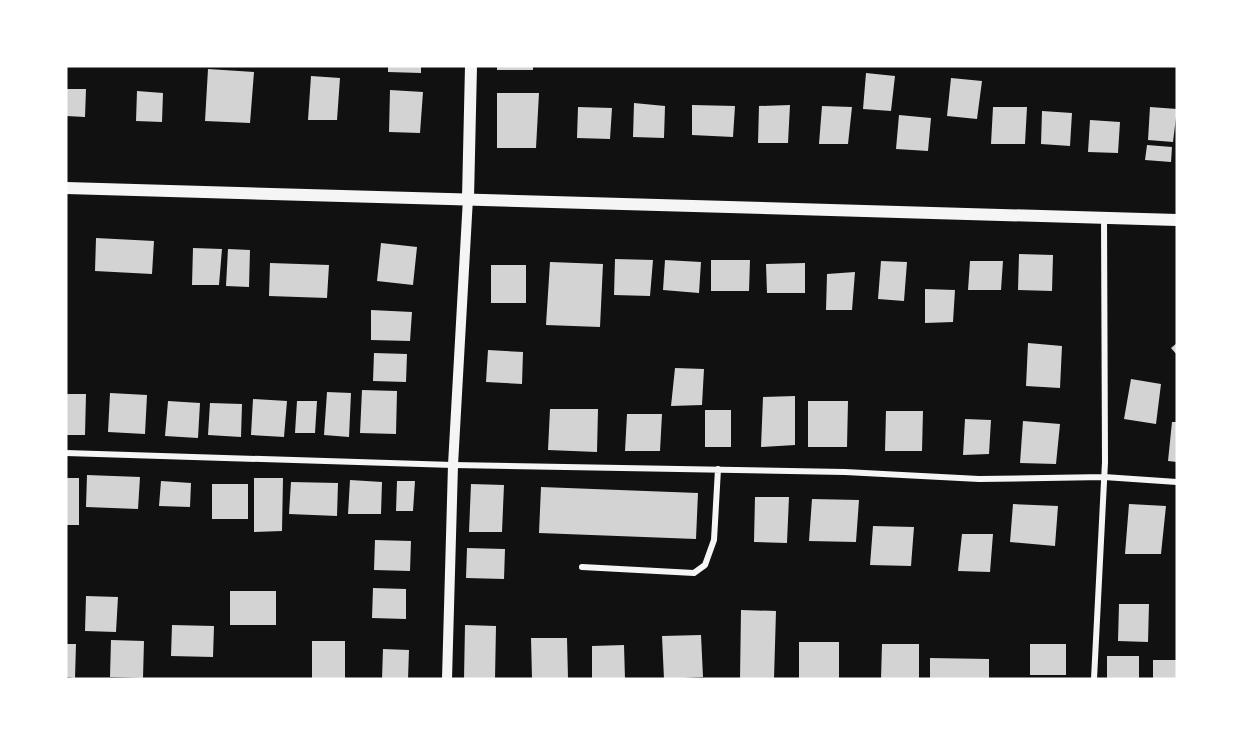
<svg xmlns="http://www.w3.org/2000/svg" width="1243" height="745" viewBox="0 0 1243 745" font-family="Montserrat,sans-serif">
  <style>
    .building { fill: #d3d3d3 }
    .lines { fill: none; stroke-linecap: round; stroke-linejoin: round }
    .minor { stroke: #f5f5f5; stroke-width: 6 }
    .tertiary { stroke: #f5f5f5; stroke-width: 10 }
    .secondary { stroke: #f5f5f5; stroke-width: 12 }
  </style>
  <rect width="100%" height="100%" fill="#111"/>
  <path class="building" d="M 388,66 L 421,66 L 421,73 L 388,72 Z
    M 497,66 L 533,66 L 533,70 L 497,70 Z
    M 208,69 L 254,72 L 250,123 L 205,121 Z
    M 866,73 L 895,76 L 891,111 L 863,109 Z
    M 311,76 L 340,78 L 337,120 L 308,120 Z
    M 951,78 L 982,81 L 977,119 L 947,116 Z
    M 66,89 L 86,89 L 85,117 L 66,116 Z
    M 390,90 L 423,92 L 420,133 L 389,132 Z
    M 137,91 L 163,93 L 162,122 L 136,121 Z
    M 497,93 L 539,93 L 536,148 L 497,148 Z
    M 634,103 L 665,106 L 664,138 L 633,137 Z
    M 692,105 L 735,106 L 733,137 L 692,135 Z
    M 790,105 L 788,143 L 758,143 L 759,106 Z
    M 822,106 L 852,107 L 848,144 L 819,144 Z
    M 578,107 L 612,108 L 610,139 L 577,138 Z
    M 993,107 L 1027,107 L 1025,144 L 991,144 Z
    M 1150,107 L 1177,109 L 1173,142 L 1148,140 Z
    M 1042,111 L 1072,113 L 1070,146 L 1041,144 Z
    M 899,115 L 931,118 L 928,151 L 896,149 Z
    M 1090,120 L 1120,122 L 1118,153 L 1088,152 Z
    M 1147,145 L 1172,147 L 1171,162 L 1145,160 Z
    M 96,238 L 154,241 L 152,274 L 95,271 Z
    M 381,243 L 417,247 L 413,285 L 377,281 Z
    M 193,248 L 222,249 L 219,285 L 192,285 Z
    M 228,249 L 250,250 L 249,287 L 226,286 Z
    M 1019,254 L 1053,255 L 1052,291 L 1018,290 Z
    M 615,259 L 653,260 L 650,296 L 614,295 Z
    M 665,260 L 701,262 L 699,293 L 663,290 Z
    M 711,260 L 750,260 L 749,291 L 711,291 Z
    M 881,261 L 907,262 L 904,301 L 878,299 Z
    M 970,261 L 1003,261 L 1001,290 L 968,290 Z
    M 550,262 L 603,264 L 600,327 L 546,325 Z
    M 270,263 L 329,265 L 327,298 L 269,296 Z
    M 805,263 L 805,293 L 767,293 L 766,264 Z
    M 491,265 L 526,265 L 526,303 L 491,303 Z
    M 855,272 L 852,310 L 826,310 L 827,274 Z
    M 925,289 L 955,290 L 953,322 L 925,323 Z
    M 371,310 L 412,312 L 410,341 L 371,340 Z
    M 1028,343 L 1062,346 L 1060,388 L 1026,386 Z
    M 1177,343 L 1177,355 L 1171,348 Z
    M 488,350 L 523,352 L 522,384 L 486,382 Z
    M 374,353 L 407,354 L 406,382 L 373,381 Z
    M 675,368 L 704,369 L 702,405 L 671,406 Z
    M 1131,379 L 1161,384 L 1156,424 L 1124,419 Z
    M 362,390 L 397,391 L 396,434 L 360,433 Z
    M 327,392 L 351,393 L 349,437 L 324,435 Z
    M 110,393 L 147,395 L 145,434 L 108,432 Z
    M 66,394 L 86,394 L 85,435 L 66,435 Z
    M 795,396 L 795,445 L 761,447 L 763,397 Z
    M 253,399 L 287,401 L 284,437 L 251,435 Z
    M 168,401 L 200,403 L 198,438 L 165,436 Z
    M 297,401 L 317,401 L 315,433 L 295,433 Z
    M 808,401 L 848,401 L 847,447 L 808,447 Z
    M 210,403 L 242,404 L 241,437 L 208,435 Z
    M 550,409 L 598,409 L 597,452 L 548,450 Z
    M 705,410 L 731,410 L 731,447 L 705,447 Z
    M 886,411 L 923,411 L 922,451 L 885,451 Z
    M 627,414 L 662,414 L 660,451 L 625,451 Z
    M 965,419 L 991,420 L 989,454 L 963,455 Z
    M 1023,421 L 1060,424 L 1056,464 L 1020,463 Z
    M 1172,422 L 1177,422 L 1177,462 L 1168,461 Z
    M 87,475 L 140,477 L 138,509 L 86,507 Z
    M 66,478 L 79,478 L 79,525 L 66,525 Z
    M 254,478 L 283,478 L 282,531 L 254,532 Z
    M 350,480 L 382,482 L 381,514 L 348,514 Z
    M 161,481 L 191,483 L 190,507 L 159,506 Z
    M 397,481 L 415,481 L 413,511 L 396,511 Z
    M 291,482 L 338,483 L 337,516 L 289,514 Z
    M 212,484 L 248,484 L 248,519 L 212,519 Z
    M 471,484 L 504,485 L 502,532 L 469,532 Z
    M 541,487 L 698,493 L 696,539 L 539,533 Z
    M 755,497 L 789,497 L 787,543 L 754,542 Z
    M 812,499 L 859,500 L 856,542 L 809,541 Z
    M 1013,504 L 1058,506 L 1055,546 L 1010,542 Z
    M 1129,504 L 1166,506 L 1161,554 L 1125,554 Z
    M 873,526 L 914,527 L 911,566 L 870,565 Z
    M 962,534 L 993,534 L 990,572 L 958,571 Z
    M 375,540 L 411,541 L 410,571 L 374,570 Z
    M 467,548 L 505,549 L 504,579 L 466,578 Z
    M 373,588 L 406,589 L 406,619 L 372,618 Z
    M 230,591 L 276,591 L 276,625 L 230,625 Z
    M 86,596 L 118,597 L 116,632 L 85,631 Z
    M 1119,604 L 1149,604 L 1148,642 L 1118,641 Z
    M 741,610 L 776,611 L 774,679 L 740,679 Z
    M 172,625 L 214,626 L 213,657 L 171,656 Z
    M 465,625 L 496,626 L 495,679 L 464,679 Z
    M 701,635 L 703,677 L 664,679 L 662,636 Z
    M 531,638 L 567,638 L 568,678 L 532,678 Z
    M 111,640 L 144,641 L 143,678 L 110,677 Z
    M 312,641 L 345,641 L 345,679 L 312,679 Z
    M 799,642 L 839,642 L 839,679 L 799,679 Z
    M 66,644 L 76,644 L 75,678 L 66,677 Z
    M 882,644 L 919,644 L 919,679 L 881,679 Z
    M 1030,644 L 1066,644 L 1066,675 L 1030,675 Z
    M 624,645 L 625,679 L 592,679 L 592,646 Z
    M 383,649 L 409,650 L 408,679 L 382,679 Z
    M 1107,656 L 1139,656 L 1139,679 L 1107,679 Z
    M 930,658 L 989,659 L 989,679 L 930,679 Z
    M 1153,660 L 1177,660 L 1177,679 L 1153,679 Z"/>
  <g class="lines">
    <path class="minor" d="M 66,453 L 453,465 L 845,472 L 979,479 L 1104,477 L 1177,482
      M 582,567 L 694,573 L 705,565 L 714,540 L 718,469
      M 1094,679 L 1105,462 L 1104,217"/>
    <path class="tertiary" d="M 447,679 L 453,465 L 468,198"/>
    <path class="secondary" d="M 66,188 L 1177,220
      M 468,198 L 471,66"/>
  </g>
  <rect width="1243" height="745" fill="none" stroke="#ffffff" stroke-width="135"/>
</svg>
